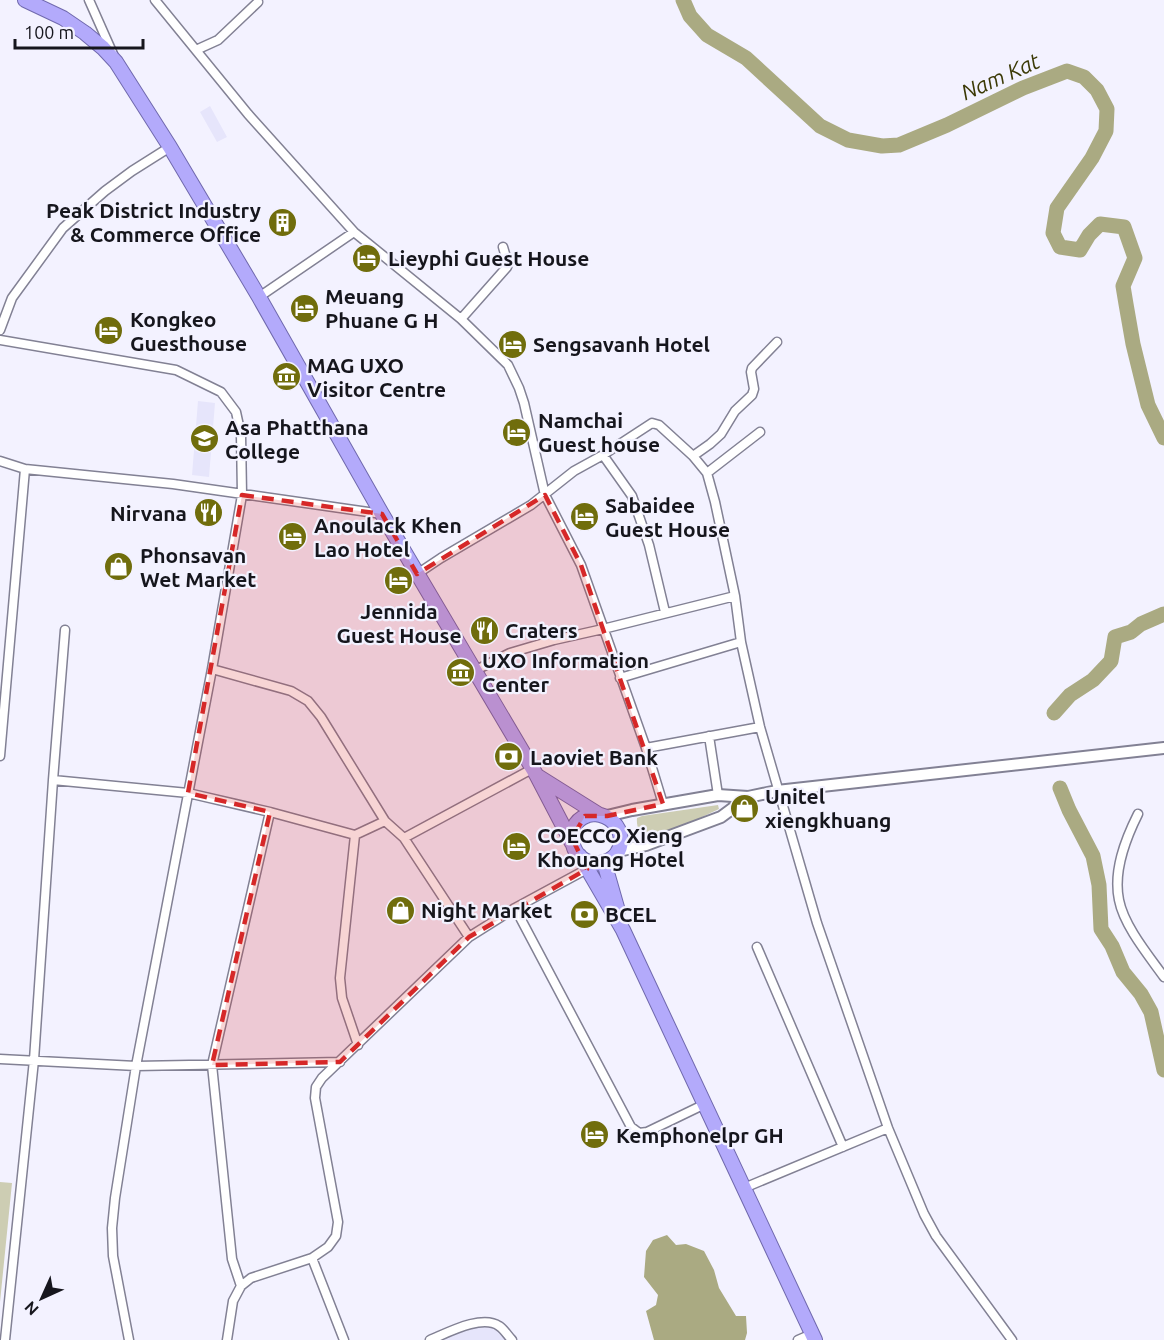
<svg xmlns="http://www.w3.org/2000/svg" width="1164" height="1340" viewBox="0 0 1164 1340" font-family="Ubuntu,sans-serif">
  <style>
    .built { fill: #e6e5fb }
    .green { fill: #cdcdb3 }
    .water { fill: #aaaa82 }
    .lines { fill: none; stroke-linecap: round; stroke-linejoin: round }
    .river { stroke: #aaaa82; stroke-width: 15 }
    .minor-casing { stroke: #828194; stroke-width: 11 }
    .tertiary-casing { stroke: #828194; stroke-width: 14 }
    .trunk-casing { stroke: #7069ad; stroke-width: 16 }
    .minor { stroke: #fff; stroke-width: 8 }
    .tertiary { stroke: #fff; stroke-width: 10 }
    .trunk { stroke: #b3aafb; stroke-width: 14 }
    .marked { fill: #d62828; fill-opacity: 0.2; stroke: #d62828; stroke-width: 4.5; stroke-dasharray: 12 8; stroke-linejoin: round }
    .labels { text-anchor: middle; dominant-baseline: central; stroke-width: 4.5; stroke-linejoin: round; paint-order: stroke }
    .poi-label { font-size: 21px; font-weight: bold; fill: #16161d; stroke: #f3f2ff; text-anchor: start }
    .water-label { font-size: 22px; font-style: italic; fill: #3c3a07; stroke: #f3f2ff }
  </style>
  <rect width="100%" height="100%" fill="#f3f2ff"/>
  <path class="built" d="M 210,106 L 227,137 L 217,142 L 200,112 Z
    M 198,401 L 215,403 L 209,477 L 192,475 Z
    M 489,1322 L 512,1340 L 430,1340 Z"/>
  <path class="green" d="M 718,805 L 719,809 L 651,841 L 645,841 C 640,837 636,825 637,818 L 642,816 Z
    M 0,1182 L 12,1183 L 0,1302 Z"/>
  <path class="water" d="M 667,1235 L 676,1245 L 686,1244 L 704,1251 L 714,1270 L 719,1288 L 736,1316 L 746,1316 L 747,1333 L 745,1340 L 654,1340 L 646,1311 L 656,1305 L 658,1295 L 644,1277 L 646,1251 L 653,1240 Z"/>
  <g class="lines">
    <path class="river" d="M 683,0 L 690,16 L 707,35 L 746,58 L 820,126 L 848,140 L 882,146 L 899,145 L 947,125 L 1023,88 L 1067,71 L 1084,77 L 1097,90 L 1107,109 L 1106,131 L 1092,158 L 1057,208 L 1053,233 L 1060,247 L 1080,250 L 1089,235 L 1100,224 L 1124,227 L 1135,258 L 1123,286 L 1126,304 L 1133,344 L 1148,405 L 1164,438
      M 1054,713 L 1070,695 L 1093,680 L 1111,661 L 1115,637 L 1131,632 L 1141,624 L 1164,614
      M 1060,788 L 1069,810 L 1093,856 L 1099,885 L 1101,929 L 1112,946 L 1123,972 L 1141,994 L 1151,1012 L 1164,1070"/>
    <defs>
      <path id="minor" d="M 89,0 L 113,54
        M 155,0 L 248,114 L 354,232 L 461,319 L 508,365 L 519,388 L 524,403 L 545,495 L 581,565 L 646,748 L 663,804
        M 196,50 L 218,40 L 258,2
        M 259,297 L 354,232
        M 461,319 L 507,267 L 508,264 L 503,247
        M 0,330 L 12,298 L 63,228 L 105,191 L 132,171 L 170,147
        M 0,340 L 176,370 L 221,392 L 236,412 L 241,435 L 242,495 L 212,669 L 136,1066 L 115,1198 L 112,1228 L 113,1256 L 129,1340
        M 603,455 L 632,496 L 649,545 L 665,612
        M 693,456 L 710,444 L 721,434 L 735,411 L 752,395 L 754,389 L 751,372 L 752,368 L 777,342
        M 0,461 L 25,469 L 173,484 L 382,514
        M 707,473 L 760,432
        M 417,574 L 441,558 L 531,505 L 574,471 L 603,455 L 652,423 L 659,425 L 693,456 L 707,473 L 715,502 L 735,596 L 741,642 L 760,727 L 817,923 L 888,1128 L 924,1214 L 936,1236 L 1012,1340
        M 212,669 L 291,691 L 308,701 L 321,717 L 385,821 L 404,838 L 469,937
        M 474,671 L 510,653 L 554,640 L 603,629 L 735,596
        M 620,678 L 741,642
        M 709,736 L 718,795
        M 646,748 L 760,727
        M 0,756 L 25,469
        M 53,780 L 188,793 L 270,812 L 355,835 L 385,821
        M 1138,814 C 1125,840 1113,871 1119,900 C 1124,926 1149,956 1164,977
        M 355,835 L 340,978 L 342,998 L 358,1045
        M 404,838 L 532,769
        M 515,908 L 631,1127 L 639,1133 L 647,1132 L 705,1104
        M 757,947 L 843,1147
        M 0,1059 L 136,1066 L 340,1062
        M 744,1188 L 888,1128
        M 312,1258 L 344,1340
        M 241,1286 L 232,1259 L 212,1065 L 270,812
        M 5,1340 L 34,1060 L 53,780 L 65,630
        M 227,1340 L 233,1301 L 241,1286 L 251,1278 L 312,1258 L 328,1247 L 336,1236 L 338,1222 L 315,1098 L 316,1087 L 322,1078 L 469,937 L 515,908 L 587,869
        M 430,1340 C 447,1333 482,1314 499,1326 C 504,1329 508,1336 512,1340
        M 798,1340 L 812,1334"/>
      <path id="tertiary" d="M 607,816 L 632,810 L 718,795 L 748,797 L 777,791 L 1164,748
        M 618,851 L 646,845 L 721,817 L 748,797"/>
      <path id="trunk" d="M 25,0 L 63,18 L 85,33 L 103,48 L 116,62 L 170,147 L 259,297 L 382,514 L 537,776 L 572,843
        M 539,777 L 598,814
        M 595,814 C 627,817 630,859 600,863 C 570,866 562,825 586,816 C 589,814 592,815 595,814 Z
        M 580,856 L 623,930 L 815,1340
        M 604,862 L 618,911"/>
    </defs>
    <use href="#minor" class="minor-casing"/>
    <use href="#tertiary" class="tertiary-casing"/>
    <use href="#trunk" class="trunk-casing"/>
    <use href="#minor" class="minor"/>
    <use href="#tertiary" class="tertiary"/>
    <use href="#trunk" class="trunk"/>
  </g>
  <path class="marked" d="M 242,495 L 382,514 L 417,574 L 545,495 L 581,565 L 663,804 L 607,816 L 585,816 L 572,838 L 587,869 L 469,937 L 340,1062 L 212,1065 L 270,812 L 188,793 Z"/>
  <defs>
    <symbol id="building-disc" viewBox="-11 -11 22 22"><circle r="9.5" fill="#706d0c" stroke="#f3f2ff"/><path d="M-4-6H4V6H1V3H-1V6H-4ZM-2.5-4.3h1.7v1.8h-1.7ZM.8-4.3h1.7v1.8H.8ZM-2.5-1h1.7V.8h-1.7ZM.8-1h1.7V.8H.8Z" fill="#fff"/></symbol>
    <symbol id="hotel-disc" viewBox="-11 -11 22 22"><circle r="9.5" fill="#706d0c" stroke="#f3f2ff"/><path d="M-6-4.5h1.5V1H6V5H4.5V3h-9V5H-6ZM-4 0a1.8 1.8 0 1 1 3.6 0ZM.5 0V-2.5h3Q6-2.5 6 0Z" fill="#fff"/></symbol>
    <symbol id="museum-disc" viewBox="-11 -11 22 22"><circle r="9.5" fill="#706d0c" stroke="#f3f2ff"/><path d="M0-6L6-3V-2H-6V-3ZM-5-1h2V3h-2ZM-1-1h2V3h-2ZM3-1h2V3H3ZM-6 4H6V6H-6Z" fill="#fff"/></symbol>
    <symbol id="school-disc" viewBox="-11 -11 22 22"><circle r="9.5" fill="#706d0c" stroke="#f3f2ff"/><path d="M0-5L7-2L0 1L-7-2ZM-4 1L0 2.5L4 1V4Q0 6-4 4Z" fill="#fff"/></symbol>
    <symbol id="restaurant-disc" viewBox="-11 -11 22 22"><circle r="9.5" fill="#706d0c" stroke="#f3f2ff"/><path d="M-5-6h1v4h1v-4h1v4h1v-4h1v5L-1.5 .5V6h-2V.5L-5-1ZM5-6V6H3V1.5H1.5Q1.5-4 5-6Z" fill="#fff"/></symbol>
    <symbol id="shop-disc" viewBox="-11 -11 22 22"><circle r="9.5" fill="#706d0c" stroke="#f3f2ff"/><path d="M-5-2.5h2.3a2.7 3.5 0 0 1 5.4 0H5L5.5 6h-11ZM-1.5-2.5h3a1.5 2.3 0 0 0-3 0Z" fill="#fff"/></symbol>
    <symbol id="bank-disc" viewBox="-11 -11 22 22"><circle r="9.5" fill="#706d0c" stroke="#f3f2ff"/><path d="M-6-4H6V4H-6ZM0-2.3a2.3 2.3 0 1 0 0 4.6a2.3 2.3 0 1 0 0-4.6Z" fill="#fff"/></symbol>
  </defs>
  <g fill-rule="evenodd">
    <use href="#building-disc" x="266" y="206" width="33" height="33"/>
    <use href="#hotel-disc" x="350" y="242" width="33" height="33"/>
    <use href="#hotel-disc" x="288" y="292" width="33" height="33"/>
    <use href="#hotel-disc" x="92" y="314" width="33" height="33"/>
    <use href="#hotel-disc" x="496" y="328" width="33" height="33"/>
    <use href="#museum-disc" x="270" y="360" width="33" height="33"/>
    <use href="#hotel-disc" x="500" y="416" width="33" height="33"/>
    <use href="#school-disc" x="188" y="422" width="33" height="33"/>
    <use href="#restaurant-disc" x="192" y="496" width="33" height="33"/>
    <use href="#hotel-disc" x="568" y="500" width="33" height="33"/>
    <use href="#hotel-disc" x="276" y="520" width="33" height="33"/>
    <use href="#shop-disc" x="102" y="550" width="33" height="33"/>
    <use href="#hotel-disc" x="382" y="564" width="33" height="33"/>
    <use href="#restaurant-disc" x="468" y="614" width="33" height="33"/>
    <use href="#museum-disc" x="444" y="656" width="33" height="33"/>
    <use href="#bank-disc" x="492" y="740" width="33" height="33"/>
    <use href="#shop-disc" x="728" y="792" width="33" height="33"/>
    <use href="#hotel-disc" x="500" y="830" width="33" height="33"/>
    <use href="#shop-disc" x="384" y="894" width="33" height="33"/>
    <use href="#bank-disc" x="568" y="898" width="33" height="33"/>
    <use href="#hotel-disc" x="578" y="1118" width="33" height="33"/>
  </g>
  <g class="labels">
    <g class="poi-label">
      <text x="261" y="210" text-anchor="end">Peak District Industry<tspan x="261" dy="24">&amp; Commerce Office</tspan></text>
      <text x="388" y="258">Lieyphi Guest House</text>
      <text x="325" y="296">Meuang<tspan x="325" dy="24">Phuane G H</tspan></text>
      <text x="130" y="319">Kongkeo<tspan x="130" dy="24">Guesthouse</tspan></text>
      <text x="533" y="344">Sengsavanh Hotel</text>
      <text x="307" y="365">MAG UXO<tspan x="307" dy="24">Visitor Centre</tspan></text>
      <text x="538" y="420">Namchai<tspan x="538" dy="24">Guest house</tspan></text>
      <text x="225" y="427">Asa Phatthana<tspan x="225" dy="24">College</tspan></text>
      <text x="605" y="505">Sabaidee<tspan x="605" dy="24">Guest House</tspan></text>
      <text x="187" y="513" text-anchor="end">Nirvana</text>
      <text x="314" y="525">Anoulack Khen<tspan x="314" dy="24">Lao Hotel</tspan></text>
      <text x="140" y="555">Phonsavan<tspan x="140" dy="24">Wet Market</tspan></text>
      <text x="399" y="611" text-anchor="middle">Jennida<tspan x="399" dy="24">Guest House</tspan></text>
      <text x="505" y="630">Craters</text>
      <text x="482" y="660">UXO Information<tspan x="482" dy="24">Center</tspan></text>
      <text x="530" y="757">Laoviet Bank</text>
      <text x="765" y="796">Unitel<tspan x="765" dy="24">xiengkhuang</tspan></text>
      <text x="537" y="835">COECCO Xieng<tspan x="537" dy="24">Khouang Hotel</tspan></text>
      <text x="421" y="910">Night Market</text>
      <text x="605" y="914">BCEL</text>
      <text x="616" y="1135">Kemphonelpr GH</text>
    </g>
    <g class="water-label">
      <text transform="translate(1000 76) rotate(-24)">Nam Kat</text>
    </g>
  </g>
  <g transform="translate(42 1298) rotate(225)" stroke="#f3f2ff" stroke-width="4.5" paint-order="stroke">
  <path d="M0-4.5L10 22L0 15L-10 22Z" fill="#16161d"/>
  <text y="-9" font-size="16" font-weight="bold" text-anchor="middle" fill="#16161d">N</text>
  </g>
  <path d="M15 39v9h128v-9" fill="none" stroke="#16161d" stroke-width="3"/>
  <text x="24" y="39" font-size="18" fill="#16161d" stroke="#f3f2ff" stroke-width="4.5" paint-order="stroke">100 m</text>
</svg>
